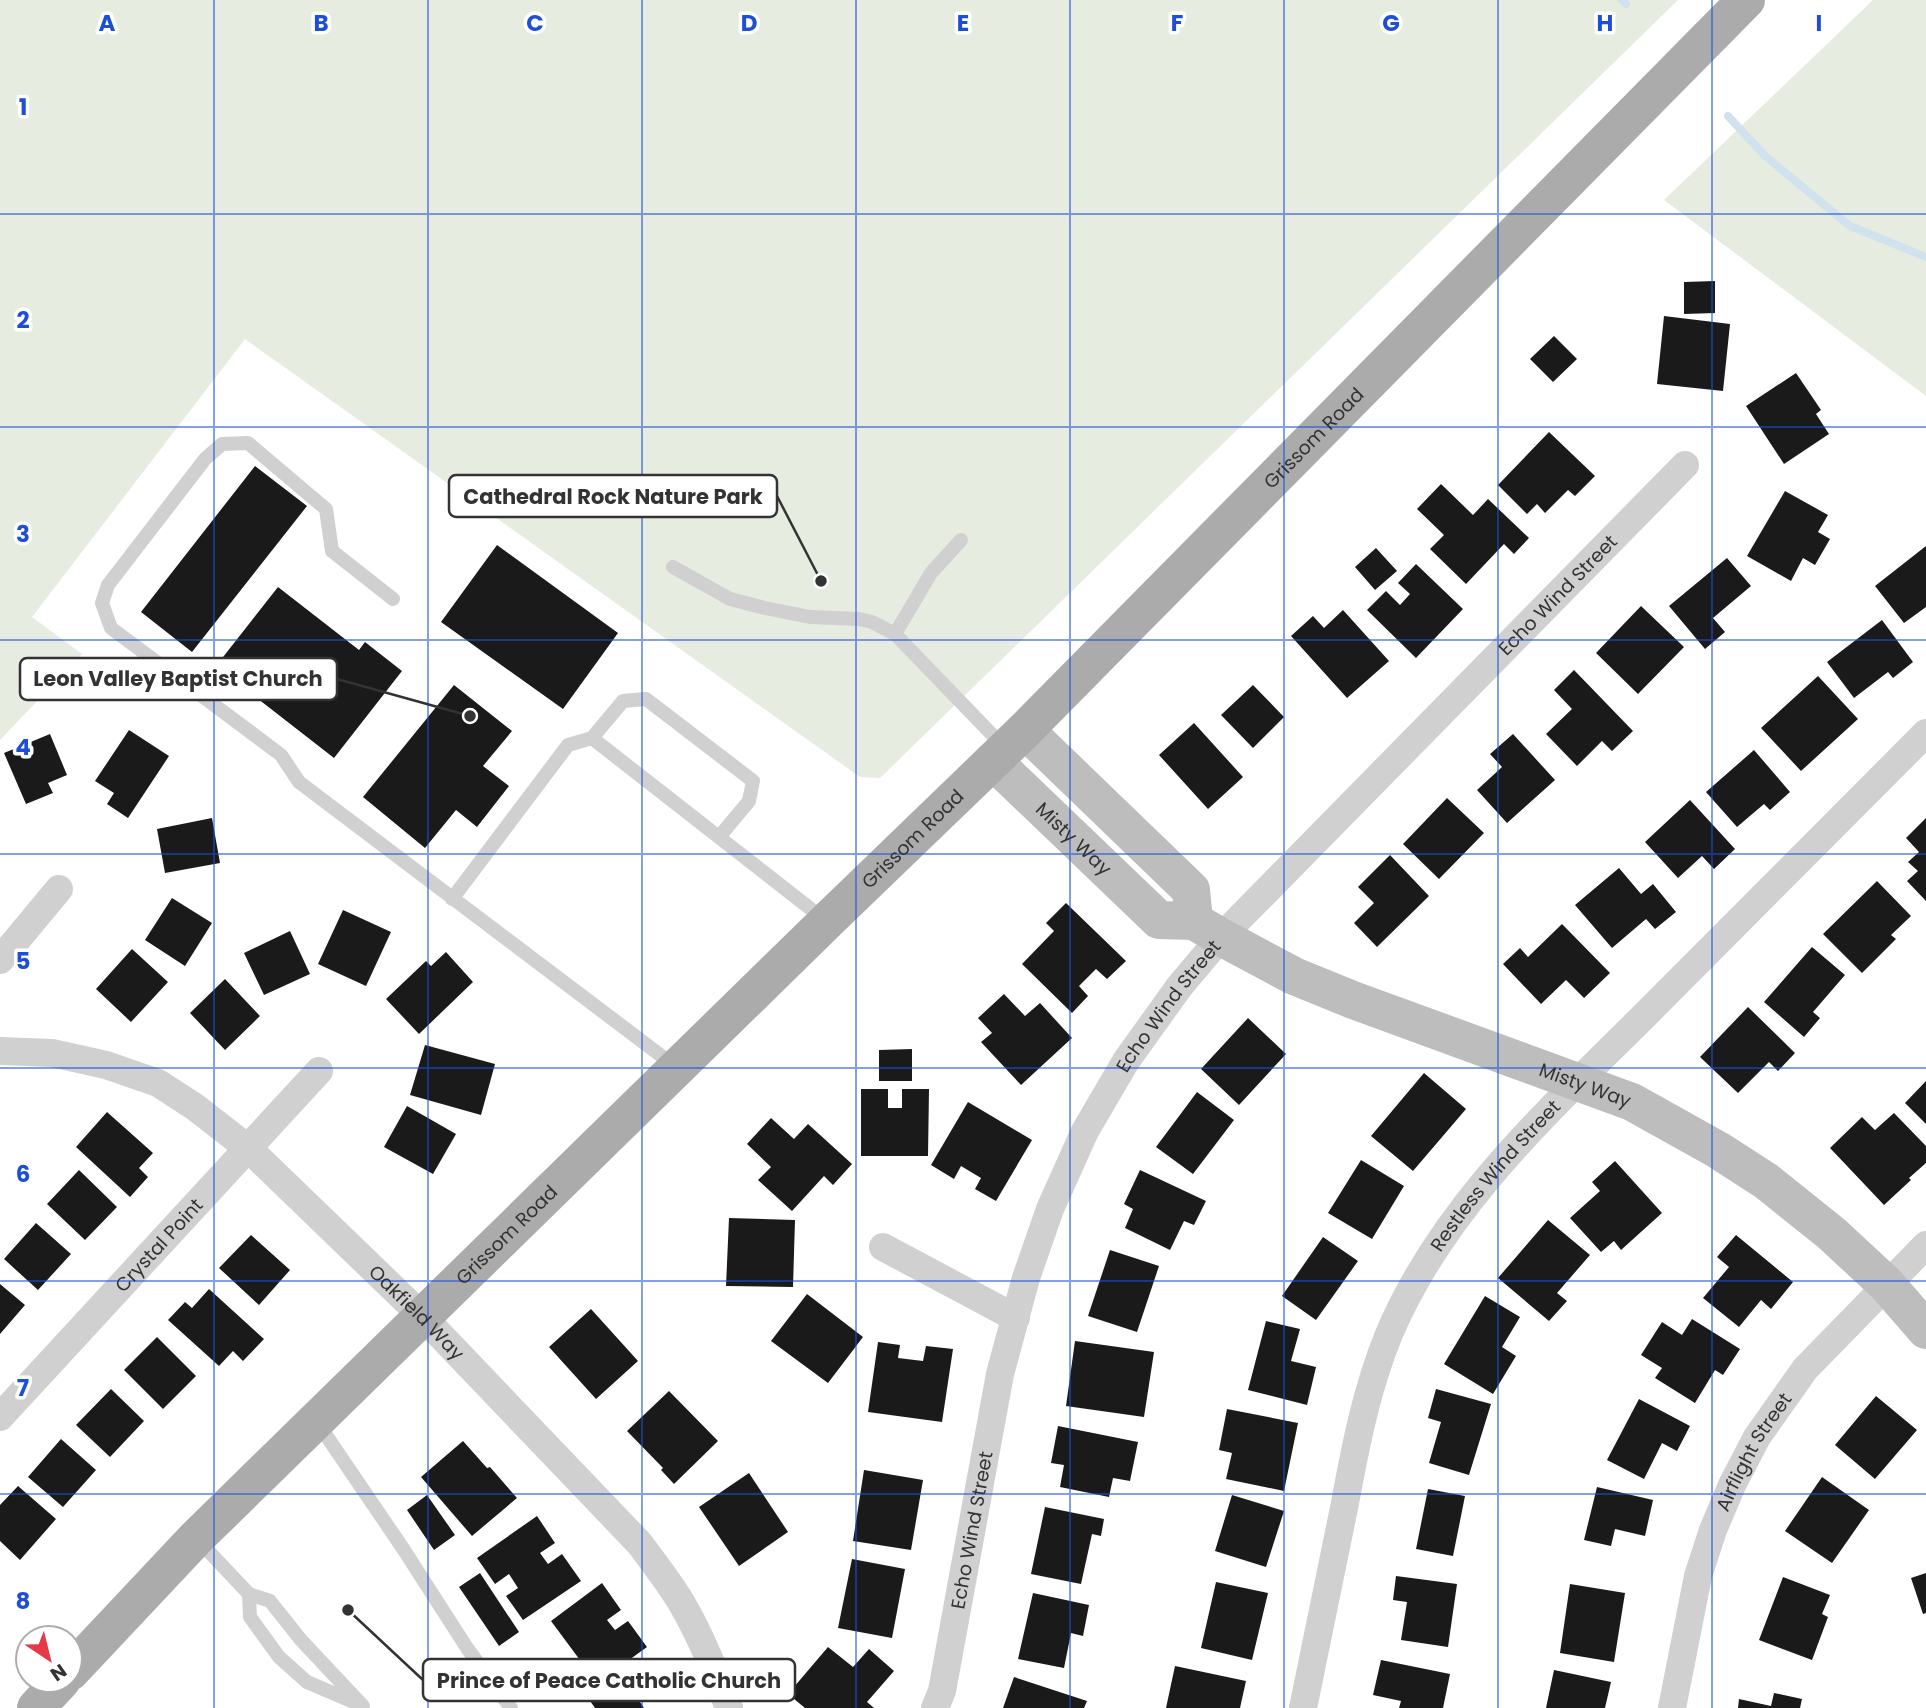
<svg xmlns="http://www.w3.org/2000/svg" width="1926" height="1708" viewBox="0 0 1926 1708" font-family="Poppins,sans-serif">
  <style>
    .green { fill: #e6ecdf }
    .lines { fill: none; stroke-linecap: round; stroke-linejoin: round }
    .stream { stroke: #cfe2ee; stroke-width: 8 }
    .building { fill: #1a1a1a }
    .lane { stroke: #d0d0d0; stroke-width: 14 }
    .street { stroke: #d0d0d0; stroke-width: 28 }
    .secondary { stroke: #bdbdbd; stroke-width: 38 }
    .primary { stroke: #ababab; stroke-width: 38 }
    .grid { fill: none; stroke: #1d4ed8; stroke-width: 2; stroke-opacity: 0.55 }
    .labels { text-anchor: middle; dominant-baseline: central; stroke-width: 7; stroke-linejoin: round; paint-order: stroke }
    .street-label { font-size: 19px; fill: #333; stroke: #fff }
    .grid-label { font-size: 23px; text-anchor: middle; font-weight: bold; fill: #1d4ed8; stroke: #fff; stroke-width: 7; stroke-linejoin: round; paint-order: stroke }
    .leader { fill: none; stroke: #333; stroke-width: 2.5 }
    .callout-dot { fill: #333; stroke: #fff; stroke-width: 2.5 }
    .callout { fill: #fff; stroke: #333; stroke-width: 2.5 }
    .callout-label { font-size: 21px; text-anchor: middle; font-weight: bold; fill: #333 }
  </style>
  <rect width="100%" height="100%" fill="#fff"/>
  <path class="green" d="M 0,0 L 1678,0 L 880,778 L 860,777 L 245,339 L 32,617 L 82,654 L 0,740 Z
    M 1873,0 L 1926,0 L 1926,396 L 1664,200 Z"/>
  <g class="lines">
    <path class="stream" d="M 1622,0 L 1626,4
      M 1728,116 L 1765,156 L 1850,226 L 1926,257"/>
  </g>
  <path class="building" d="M 1715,281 L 1715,313 L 1684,314 L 1684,282 Z
    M 1664,316 L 1730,324 L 1723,391 L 1657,384 Z
    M 1554,336 L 1577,359 L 1553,382 L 1530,359 Z
    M 1796,373 L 1821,410 L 1816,414 L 1829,434 L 1784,464 L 1746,406 Z
    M 1549,432 L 1595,476 L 1575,496 L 1568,490 L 1545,513 L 1537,504 L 1527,514 L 1498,485 Z
    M 255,466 L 307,506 L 192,652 L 141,612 Z
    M 1441,484 L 1473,515 L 1488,499 L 1529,538 L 1514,554 L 1504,544 L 1466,584 L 1430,549 L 1444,535 L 1417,509 Z
    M 1785,491 L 1828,515 L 1818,532 L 1830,539 L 1815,565 L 1803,558 L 1791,581 L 1747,556 Z
    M 497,545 L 618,633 L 563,709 L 441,622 Z
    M 1926,546 L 1926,607 L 1904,623 L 1875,586 Z
    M 1376,548 L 1397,571 L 1375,590 L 1355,567 Z
    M 1727,558 L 1751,586 L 1713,618 L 1725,632 L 1705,649 L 1669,606 Z
    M 1416,564 L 1463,609 L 1416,658 L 1367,610 L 1386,591 L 1400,605 L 1410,594 L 1398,583 Z
    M 278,587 L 359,650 L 365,642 L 402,671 L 334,758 L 216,666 Z
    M 1641,606 L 1684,647 L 1638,694 L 1596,653 Z
    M 1343,610 L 1389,661 L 1347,698 L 1291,636 L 1313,616 L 1324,628 Z
    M 1882,620 L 1913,662 L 1893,678 L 1888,672 L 1854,698 L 1827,662 Z
    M 1574,670 L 1633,731 L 1612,751 L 1602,741 L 1577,766 L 1546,734 L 1572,709 L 1554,690 Z
    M 1818,676 L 1858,719 L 1801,771 L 1761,728 Z
    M 454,685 L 512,731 L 483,766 L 509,786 L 477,827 L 456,810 L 425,848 L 363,797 Z
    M 1253,685 L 1284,717 L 1253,748 L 1221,715 Z
    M 1194,723 L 1243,777 L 1208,809 L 1159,755 Z
    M 129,730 L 169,756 L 128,818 L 107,804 L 114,793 L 95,781 Z
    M 50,734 L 67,775 L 48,783 L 53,793 L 26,804 L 4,753 Z
    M 1513,734 L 1555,780 L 1507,823 L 1477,790 L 1502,767 L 1490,754 Z
    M 1754,750 L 1790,792 L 1770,810 L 1764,804 L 1737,827 L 1706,792 Z
    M 1447,798 L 1484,833 L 1439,879 L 1403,844 Z
    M 1690,800 L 1735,849 L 1714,869 L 1702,856 L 1678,878 L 1645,842 Z
    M 212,818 L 220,863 L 165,873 L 157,829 Z
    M 1926,818 L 1926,901 L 1907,881 L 1918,871 L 1908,862 L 1919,852 L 1906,838 Z
    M 1390,855 L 1429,896 L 1377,947 L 1354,923 L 1374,903 L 1358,887 Z
    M 1619,868 L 1641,894 L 1653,884 L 1676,912 L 1655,929 L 1646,919 L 1612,948 L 1575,905 Z
    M 1877,881 L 1911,916 L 1891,935 L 1896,939 L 1862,973 L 1823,934 Z
    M 172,898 L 212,923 L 185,966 L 145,940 Z
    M 1066,903 L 1126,961 L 1107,979 L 1096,969 L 1079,986 L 1088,996 L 1072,1013 L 1022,964 L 1054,931 L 1046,923 Z
    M 343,910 L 391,932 L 366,986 L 318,964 Z
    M 1562,924 L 1610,973 L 1584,998 L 1566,980 L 1541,1004 L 1503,964 L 1520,948 L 1528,957 Z
    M 290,931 L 310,974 L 264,995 L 244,953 Z
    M 1812,947 L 1845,975 L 1813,1012 L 1820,1018 L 1804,1037 L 1764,1002 Z
    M 132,949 L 168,982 L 131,1022 L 96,989 Z
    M 446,952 L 473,982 L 419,1034 L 386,999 L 426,961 L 431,966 Z
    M 225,979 L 260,1016 L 225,1050 L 190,1013 Z
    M 1004,994 L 1025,1016 L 1040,1003 L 1072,1038 L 1021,1085 L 981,1042 L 992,1033 L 978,1018 Z
    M 1748,1007 L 1795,1053 L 1778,1071 L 1769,1062 L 1738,1093 L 1700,1057 Z
    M 1248,1018 L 1286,1054 L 1239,1105 L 1201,1069 Z
    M 425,1045 L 495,1064 L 481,1115 L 410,1095 Z
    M 912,1049 L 912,1081 L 879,1081 L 879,1050 Z
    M 1424,1073 L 1466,1109 L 1413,1171 L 1371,1136 Z
    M 1926,1081 L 1926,1124 L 1905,1103 Z
    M 861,1089 L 888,1089 L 888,1108 L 902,1108 L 902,1089 L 929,1089 L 928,1156 L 861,1156 Z
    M 1197,1092 L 1234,1120 L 1193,1174 L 1156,1147 Z
    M 968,1102 L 1032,1140 L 996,1201 L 975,1189 L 981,1178 L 961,1166 L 954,1179 L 931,1165 Z
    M 407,1106 L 456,1134 L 433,1174 L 384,1147 Z
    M 107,1112 L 153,1153 L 139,1168 L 148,1177 L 130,1197 L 76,1147 Z
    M 1894,1113 L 1926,1146 L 1926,1163 L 1909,1178 L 1911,1180 L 1884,1205 L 1830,1148 L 1862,1117 L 1875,1130 Z
    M 771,1118 L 794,1139 L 808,1124 L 852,1164 L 833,1185 L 824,1176 L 792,1211 L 758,1180 L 771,1167 L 747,1144 Z
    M 1361,1160 L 1404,1186 L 1372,1239 L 1328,1213 Z
    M 1615,1161 L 1662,1213 L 1621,1250 L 1614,1241 L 1601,1252 L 1570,1218 L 1600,1191 L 1592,1182 Z
    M 79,1170 L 117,1207 L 85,1240 L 47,1204 Z
    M 1140,1170 L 1206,1201 L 1194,1225 L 1184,1221 L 1170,1250 L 1125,1228 L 1133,1209 L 1124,1204 Z
    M 729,1218 L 795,1220 L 793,1287 L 726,1286 Z
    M 1548,1220 L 1590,1255 L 1557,1293 L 1567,1301 L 1549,1321 L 1498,1278 Z
    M 36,1223 L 71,1254 L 38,1290 L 4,1259 Z
    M 251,1235 L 290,1270 L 259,1305 L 219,1268 Z
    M 1736,1235 L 1793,1282 L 1771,1309 L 1761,1300 L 1739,1327 L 1703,1298 L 1729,1267 L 1717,1257 Z
    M 1323,1237 L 1358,1261 L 1316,1320 L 1282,1296 Z
    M 1110,1250 L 1159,1266 L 1137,1332 L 1088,1316 Z
    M 0,1284 L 25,1305 L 0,1334 Z
    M 209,1289 L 264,1339 L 243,1361 L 233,1351 L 219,1366 L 168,1320 L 185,1302 L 192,1308 Z
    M 807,1294 L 863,1337 L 828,1383 L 771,1341 Z
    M 1485,1296 L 1520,1317 L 1502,1347 L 1516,1356 L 1493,1394 L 1444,1364 Z
    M 591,1309 L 638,1361 L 596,1399 L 549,1347 Z
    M 1692,1319 L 1740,1349 L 1723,1375 L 1715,1370 L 1695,1403 L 1655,1378 L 1662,1368 L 1641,1355 L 1662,1322 L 1682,1335 Z
    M 1266,1321 L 1300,1329 L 1291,1361 L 1316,1367 L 1307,1405 L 1248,1390 Z
    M 157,1337 L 196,1376 L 163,1409 L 124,1370 Z
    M 1075,1341 L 1154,1352 L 1144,1417 L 1066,1406 Z
    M 878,1342 L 900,1345 L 898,1358 L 923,1361 L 926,1346 L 953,1349 L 942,1422 L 868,1412 Z
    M 111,1389 L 144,1421 L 110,1457 L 76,1425 Z
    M 1436,1389 L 1491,1404 L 1469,1475 L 1429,1463 L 1441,1422 L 1428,1418 Z
    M 669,1391 L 718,1441 L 674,1484 L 661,1470 L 663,1468 L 627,1431 Z
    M 1876,1396 L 1917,1430 L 1875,1479 L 1835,1445 Z
    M 1639,1399 L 1690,1426 L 1677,1451 L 1662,1443 L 1644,1479 L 1607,1460 Z
    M 1227,1409 L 1298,1423 L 1284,1491 L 1226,1479 L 1232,1453 L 1219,1450 Z
    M 1058,1426 L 1138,1442 L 1130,1481 L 1113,1478 L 1109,1497 L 1060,1487 L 1064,1465 L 1051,1463 Z
    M 61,1439 L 96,1470 L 63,1507 L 28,1477 Z
    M 463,1441 L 487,1468 L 490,1467 L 517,1498 L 472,1536 L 421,1477 Z
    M 864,1470 L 923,1480 L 911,1550 L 853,1541 Z
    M 749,1473 L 788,1532 L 739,1566 L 699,1507 Z
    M 1822,1477 L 1869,1510 L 1832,1563 L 1785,1531 Z
    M 18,1486 L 56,1519 L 20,1560 L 0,1541 L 0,1505 Z
    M 1597,1487 L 1653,1500 L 1645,1536 L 1615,1529 L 1611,1546 L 1584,1540 Z
    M 1428,1489 L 1465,1496 L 1453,1556 L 1416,1549 Z
    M 427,1495 L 455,1535 L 434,1550 L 407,1510 Z
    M 1232,1495 L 1284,1511 L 1266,1567 L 1215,1551 Z
    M 1045,1507 L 1104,1519 L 1101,1536 L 1092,1534 L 1081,1584 L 1031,1574 Z
    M 537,1516 L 555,1543 L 540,1553 L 548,1564 L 562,1554 L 581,1581 L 523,1620 L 506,1596 L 518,1588 L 509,1574 L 495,1584 L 477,1558 Z
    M 852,1559 L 905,1569 L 892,1638 L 838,1628 Z
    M 480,1573 L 519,1632 L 499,1646 L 459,1587 Z
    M 1926,1573 L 1926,1613 L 1923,1614 L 1911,1578 Z
    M 1396,1576 L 1457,1584 L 1448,1647 L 1401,1640 L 1407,1602 L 1393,1600 Z
    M 1783,1577 L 1830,1595 L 1822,1614 L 1828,1617 L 1812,1660 L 1759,1640 Z
    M 1216,1582 L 1268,1593 L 1252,1660 L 1201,1648 Z
    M 602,1583 L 621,1610 L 607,1620 L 615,1630 L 628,1621 L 647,1647 L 597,1683 L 551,1621 Z
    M 1570,1584 L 1625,1593 L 1614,1662 L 1560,1653 Z
    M 1033,1593 L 1089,1605 L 1083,1636 L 1071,1633 L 1064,1668 L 1018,1659 Z
    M 828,1647 L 853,1667 L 869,1649 L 894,1671 L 867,1702 L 874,1708 L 805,1708 L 788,1694 Z
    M 1381,1660 L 1450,1674 L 1443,1708 L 1399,1708 L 1401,1701 L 1373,1695 Z
    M 637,1665 L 655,1692 L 640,1702 L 644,1708 L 595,1708 L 588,1698 Z
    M 1175,1666 L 1246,1681 L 1240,1708 L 1166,1708 Z
    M 1554,1670 L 1611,1682 L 1605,1708 L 1546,1708 Z
    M 1014,1677 L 1087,1701 L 1084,1708 L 1003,1708 Z
    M 1774,1693 L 1802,1699 L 1800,1708 L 1738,1708 L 1739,1699 L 1771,1706 Z"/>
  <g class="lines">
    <path class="lane" d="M 673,567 L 730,599 L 765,608 L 810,617 L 859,619 L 872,622 L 895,634 L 1005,748
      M 393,599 L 332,551 L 326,509 L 248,443 L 222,444 L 205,459 L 108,585 L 102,603 L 111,628 L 281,755 L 299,782 L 676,1067
      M 895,634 L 931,573 L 961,540
      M 592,738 L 623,701 L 646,699 L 753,781 L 749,801 L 719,837
      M 452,899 L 568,745 L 592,738 L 825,920
      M 317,1422 L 404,1550 L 467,1648 L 511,1708
      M 197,1539 L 249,1594 L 270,1601 L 301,1640 L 363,1706 L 307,1682 L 279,1657 L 250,1617 L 249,1594"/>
    <g class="street">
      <path d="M 0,960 L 59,889"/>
      <path id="s1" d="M 0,1051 L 52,1053 L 106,1065 L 158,1083 L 195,1107 L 249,1149 L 423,1317 L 640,1544 C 654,1563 669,1582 681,1602 C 701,1636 715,1672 729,1708"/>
      <path d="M 883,1247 L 1016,1318"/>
      <path id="s2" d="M 0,1417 L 319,1071"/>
      <path id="s3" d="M 935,1708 L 942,1691 L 1000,1374 L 1026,1278 L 1050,1209 L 1085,1131 L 1126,1061 L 1179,987 L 1221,937 L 1685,465"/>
      <path id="s4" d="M 1303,1708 C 1317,1641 1330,1575 1344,1508 C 1355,1449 1366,1390 1389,1334 C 1444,1204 1553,1107 1651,1009 C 1742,917 1834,825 1926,733"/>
      <path id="s5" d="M 1672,1708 L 1698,1576 L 1713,1530 L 1732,1485 L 1757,1437 L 1805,1369 L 1926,1245"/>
    </g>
    <g class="secondary">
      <path d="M 1025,730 L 1191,890 L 1194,921"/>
      <path id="s6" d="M 993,761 L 1159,920 L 1194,921 L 1221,937 L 1294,976 L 1353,1000 L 1632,1102 L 1718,1150 L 1766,1181 L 1831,1233 L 1887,1285 L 1926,1330"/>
    </g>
    <g class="primary">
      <path id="s7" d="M 70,1672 L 196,1538 L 827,921 L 1025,730 L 1746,0"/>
      <path d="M 36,1708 L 62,1680"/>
    </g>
  </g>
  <path class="grid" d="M 214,0 L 214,1708M 428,0 L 428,1708M 642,0 L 642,1708M 856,0 L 856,1708M 1070,0 L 1070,1708M 1284,0 L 1284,1708M 1498,0 L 1498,1708M 1712,0 L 1712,1708M 0,214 L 1926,214M 0,427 L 1926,427M 0,640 L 1926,640M 0,854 L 1926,854M 0,1068 L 1926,1068M 0,1281 L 1926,1281M 0,1494 L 1926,1494"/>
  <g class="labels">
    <g class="street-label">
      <text stroke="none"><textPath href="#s7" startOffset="1752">Grissom Road</textPath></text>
      <text stroke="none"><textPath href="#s3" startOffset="1316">Echo Wind Street</textPath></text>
      <text stroke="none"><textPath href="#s6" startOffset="112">Misty Way</textPath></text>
      <text stroke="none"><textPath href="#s7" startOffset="1185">Grissom Road</textPath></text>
      <text stroke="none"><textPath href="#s3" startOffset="749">Echo Wind Street</textPath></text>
      <text stroke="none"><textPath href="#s6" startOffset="690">Misty Way</textPath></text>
      <text stroke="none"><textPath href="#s4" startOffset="576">Restless Wind Street</textPath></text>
      <text stroke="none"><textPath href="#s7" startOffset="618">Grissom Road</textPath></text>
      <text stroke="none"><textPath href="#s2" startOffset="234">Crystal Point</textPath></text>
      <text stroke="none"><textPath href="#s1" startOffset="509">Oakfield Way</textPath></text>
      <text stroke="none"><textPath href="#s5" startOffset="271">Airflight Street</textPath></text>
      <text stroke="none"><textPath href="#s3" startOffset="182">Echo Wind Street</textPath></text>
    </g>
  </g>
  <g class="grid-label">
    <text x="107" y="31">A</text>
    <text x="321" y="31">B</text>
    <text x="535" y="31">C</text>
    <text x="749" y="31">D</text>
    <text x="963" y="31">E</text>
    <text x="1177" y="31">F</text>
    <text x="1391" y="31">G</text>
    <text x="1605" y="31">H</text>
    <text x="1819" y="31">I</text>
    <text x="23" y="115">1</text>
    <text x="23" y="328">2</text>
    <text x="23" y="542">3</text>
    <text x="23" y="755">4</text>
    <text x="23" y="969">5</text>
    <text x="23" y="1182">6</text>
    <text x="23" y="1396">7</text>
    <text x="23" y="1609">8</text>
  </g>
  <path class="leader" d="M821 581L777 496M470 716L337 679M348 1610L423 1680"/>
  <g class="callout-dot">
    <circle cx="821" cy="581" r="7"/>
    <circle cx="470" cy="716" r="7"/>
    <circle cx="348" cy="1610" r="7"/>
  </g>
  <g class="callout">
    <rect x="449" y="475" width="328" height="42" rx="7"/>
    <rect x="20" y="658" width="317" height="42" rx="7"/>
    <rect x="423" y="1659" width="372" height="42" rx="7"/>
  </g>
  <g class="callout-label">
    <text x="613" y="504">Cathedral Rock Nature Park</text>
    <text x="178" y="686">Leon Valley Baptist Church</text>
    <text x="609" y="1688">Prince of Peace Catholic Church</text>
  </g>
  <g transform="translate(49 1659) rotate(145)"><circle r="33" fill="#ffffff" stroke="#adadad" stroke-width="2"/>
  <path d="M0-5L12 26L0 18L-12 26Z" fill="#e63946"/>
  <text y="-10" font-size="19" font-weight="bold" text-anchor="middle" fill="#333333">N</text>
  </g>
</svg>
